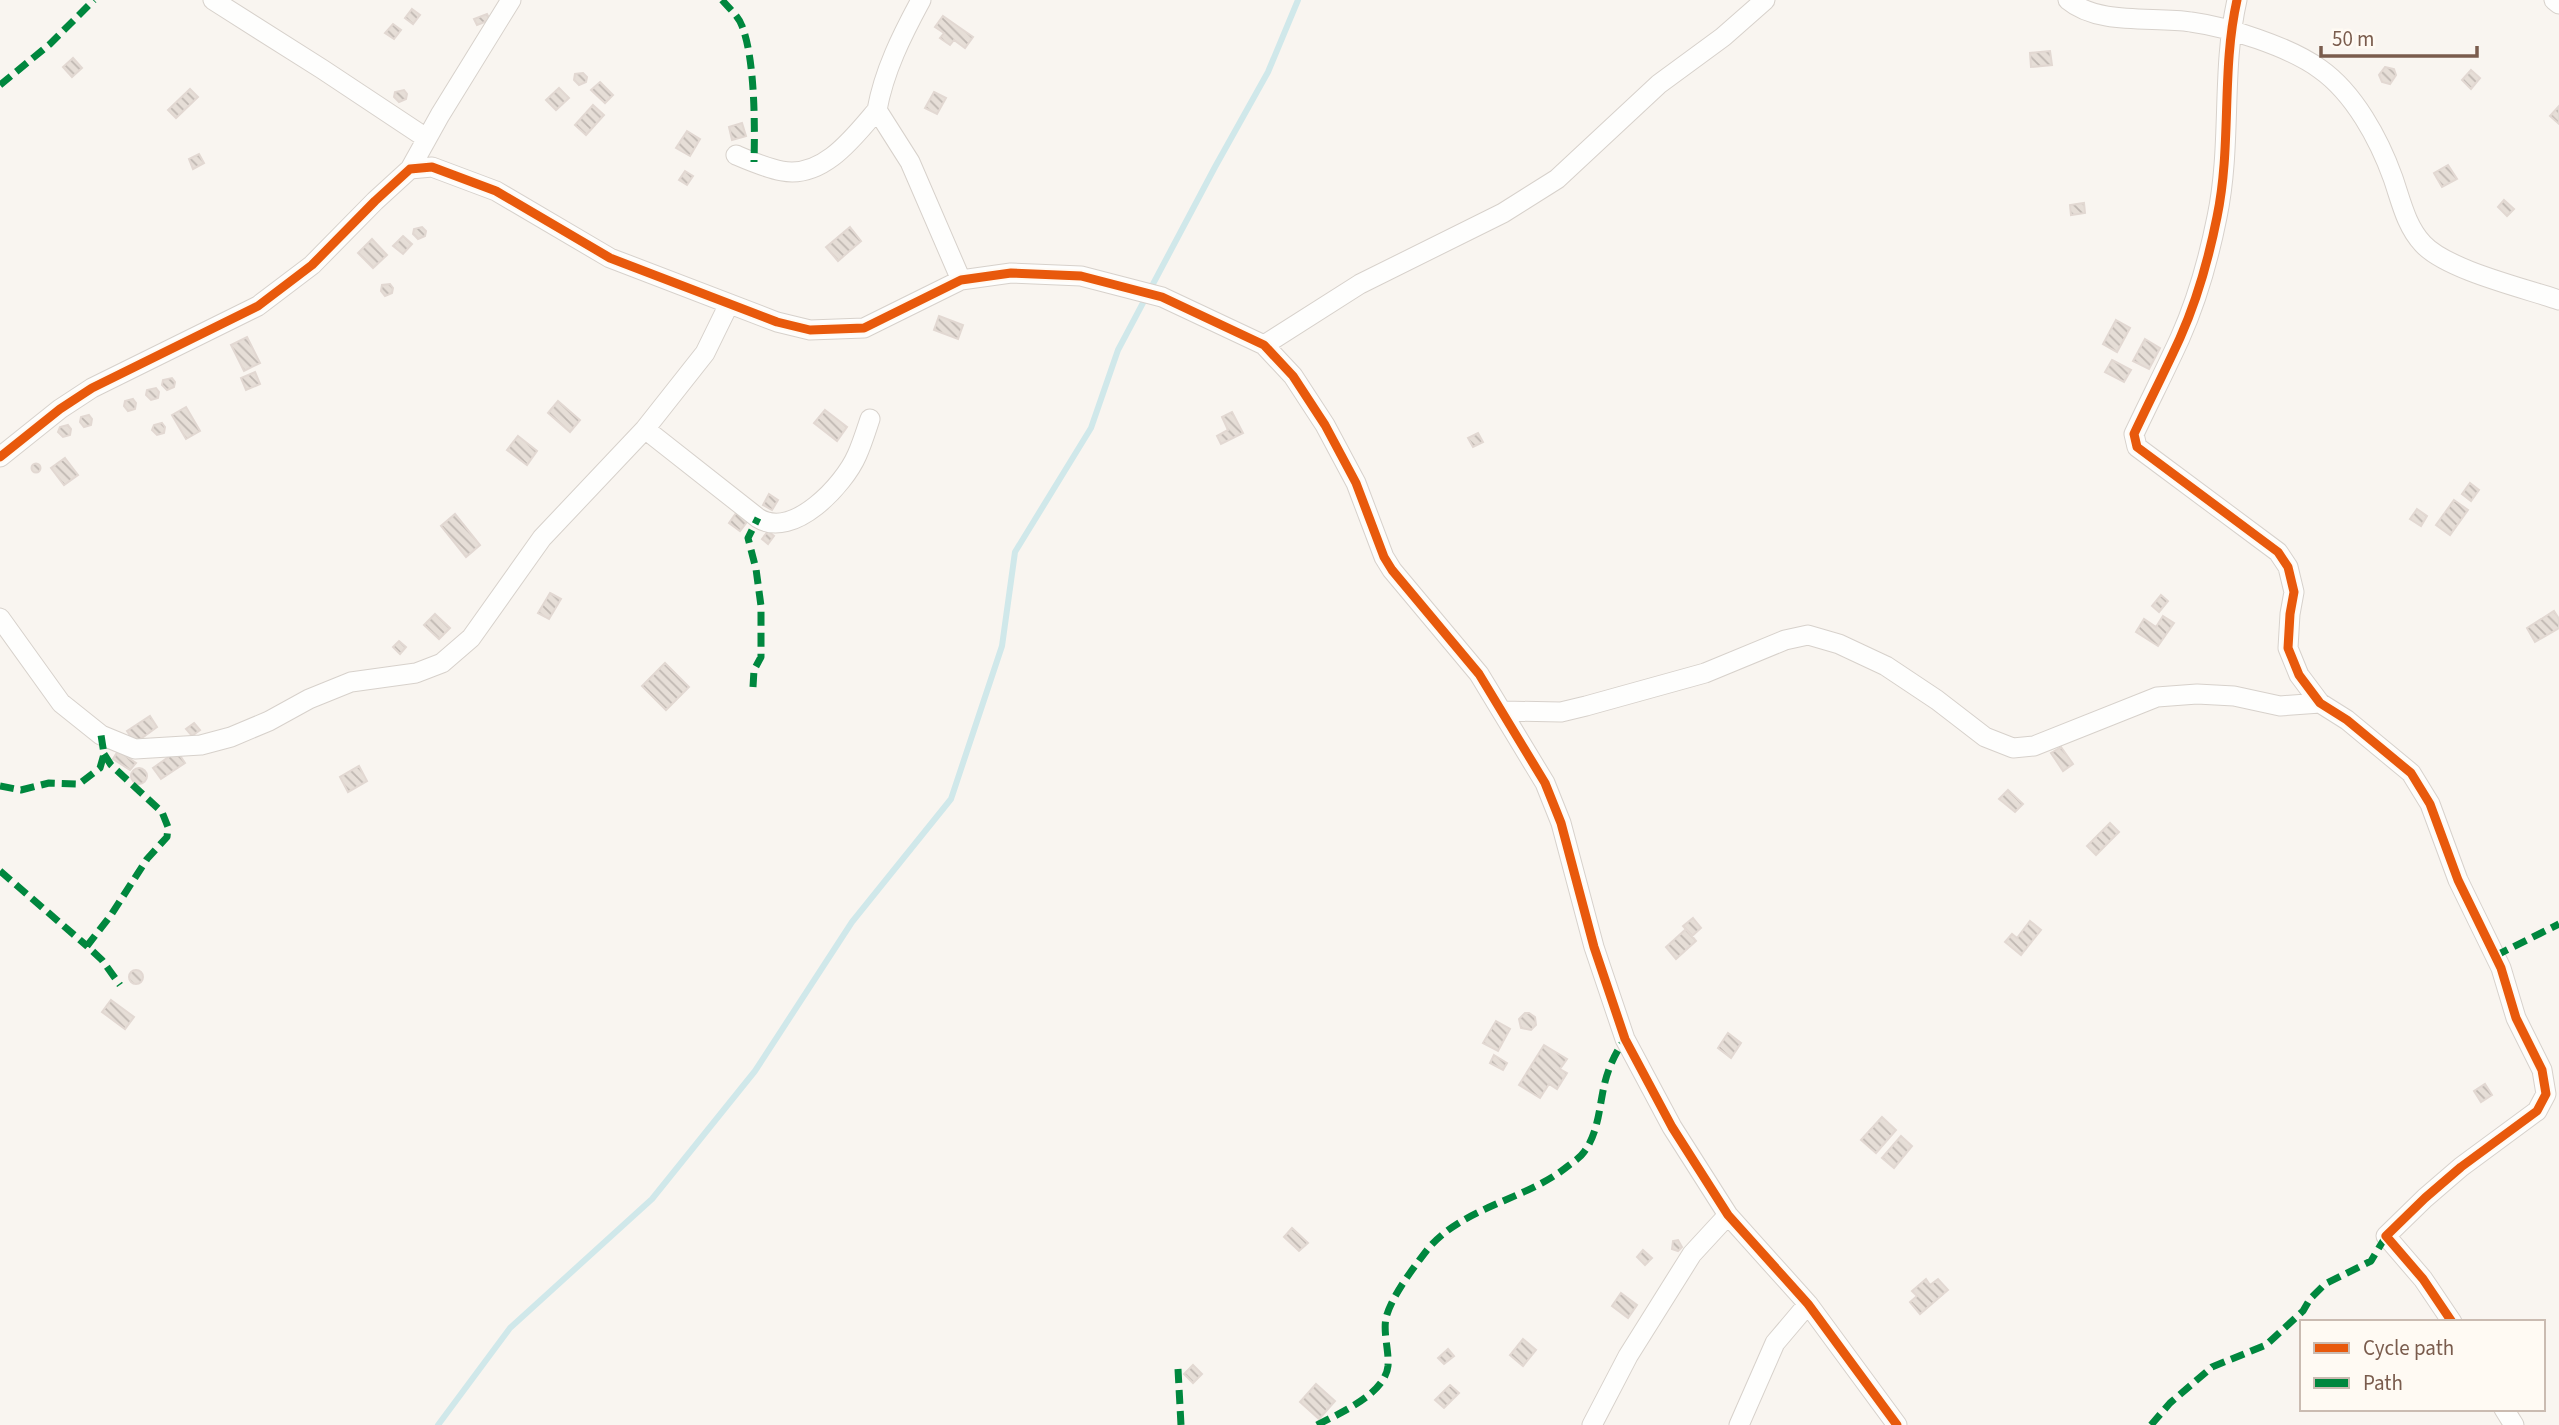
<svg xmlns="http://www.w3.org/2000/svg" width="2559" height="1425" viewBox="0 0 2559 1425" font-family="'Source Sans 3',sans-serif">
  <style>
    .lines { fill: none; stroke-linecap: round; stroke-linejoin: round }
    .stream { stroke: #d0e8ea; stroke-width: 6 }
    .building { fill: url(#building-back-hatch); stroke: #e2d8d2; stroke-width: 2 }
    .street-casing { stroke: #d7d1cb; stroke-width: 21 }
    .street { stroke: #fefefd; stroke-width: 19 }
    .quiet { stroke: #00873e; stroke-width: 7; stroke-dasharray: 14 7; stroke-linecap: butt }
    .cycleway-casing { stroke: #fffaf3; stroke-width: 13 }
    .cycleway { stroke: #e8590c; stroke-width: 9 }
  </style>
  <defs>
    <pattern id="building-back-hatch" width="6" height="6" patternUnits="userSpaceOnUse" patternTransform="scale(1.75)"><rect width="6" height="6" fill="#e6ded7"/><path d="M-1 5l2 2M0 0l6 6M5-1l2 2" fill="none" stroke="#bfb7b1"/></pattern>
  </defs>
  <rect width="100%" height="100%" fill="#f9f5f0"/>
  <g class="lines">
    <path class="stream" d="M 438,1425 L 510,1328 L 652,1199 L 755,1071 L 852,922 L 951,799 L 1002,646 L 1015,552 L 1091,428 L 1118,350 L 1215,167 L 1268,72 L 1298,0"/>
  </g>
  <path class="building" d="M 412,9 L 420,15 L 413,24 L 405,18 Z
    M 487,14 L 490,20 L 477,25 L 474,19 Z
    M 943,16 L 973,37 L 965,48 L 954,40 L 950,45 L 940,38 L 944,33 L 935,27 Z
    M 393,24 L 401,30 L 394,39 L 385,33 Z
    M 2050,51 L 2052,65 L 2031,67 L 2030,53 Z
    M 73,58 L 82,68 L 72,77 L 63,67 Z
    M 2385,67 L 2394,69 L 2396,75 L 2390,84 L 2382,82 L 2379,75 Z
    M 2471,70 L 2480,78 L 2471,89 L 2462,80 Z
    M 583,73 L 587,77 L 586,82 L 579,85 L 574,80 L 575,74 Z
    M 600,82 L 613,95 L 605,103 L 591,90 Z
    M 559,88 L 569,98 L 556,110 L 546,100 Z
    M 190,89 L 198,97 L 176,118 L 168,110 Z
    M 404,90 L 407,94 L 406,99 L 399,102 L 394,97 L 395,92 Z
    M 934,92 L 946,98 L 937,114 L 925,108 Z
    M 593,105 L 604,115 L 586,135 L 575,125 Z
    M 2559,106 L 2559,124 L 2550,116 Z
    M 742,123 L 746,136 L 732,140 L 729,127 Z
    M 687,131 L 700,139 L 690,156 L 676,148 Z
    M 199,154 L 204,163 L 193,169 L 189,159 Z
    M 2448,165 L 2457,179 L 2442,187 L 2434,173 Z
    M 685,171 L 693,176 L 687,185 L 679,180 Z
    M 2504,200 L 2514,209 L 2507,216 L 2498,207 Z
    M 2084,203 L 2085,213 L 2071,215 L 2070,205 Z
    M 422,227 L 426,231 L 425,236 L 418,239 L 413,234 L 414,229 Z
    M 850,227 L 861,241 L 838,261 L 826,247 Z
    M 403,236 L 412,244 L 403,254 L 393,246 Z
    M 372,239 L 387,255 L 373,268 L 358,253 Z
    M 390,284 L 393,288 L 392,293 L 385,296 L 381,291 L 382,285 Z
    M 939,316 L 963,325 L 958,339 L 934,330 Z
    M 2116,320 L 2130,328 L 2117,352 L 2103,344 Z
    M 247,337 L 260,363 L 244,371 L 231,345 Z
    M 2145,339 L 2160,348 L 2149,369 L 2133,361 Z
    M 2112,360 L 2131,370 L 2124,382 L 2105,372 Z
    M 255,372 L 260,384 L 246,390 L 241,378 Z
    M 172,378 L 175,382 L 174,387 L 167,390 L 162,385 L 163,380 Z
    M 156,388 L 159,392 L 158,398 L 151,400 L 146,395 L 147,390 Z
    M 133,399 L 136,403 L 135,409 L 128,411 L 124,406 L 125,401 Z
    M 558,401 L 580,420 L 570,432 L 548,413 Z
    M 186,407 L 200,431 L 186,439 L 172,415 Z
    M 825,410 L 847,427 L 837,441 L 814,423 Z
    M 1232,412 L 1243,433 L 1221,444 L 1217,436 L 1228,430 L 1222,417 Z
    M 89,415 L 92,419 L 91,425 L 84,427 L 80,422 L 81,417 Z
    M 162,423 L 165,427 L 164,433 L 157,435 L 152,430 L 154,425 Z
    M 68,425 L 71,429 L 70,435 L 63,437 L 58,432 L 60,427 Z
    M 1478,433 L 1483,442 L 1473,447 L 1468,438 Z
    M 518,436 L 537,451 L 527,465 L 507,450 Z
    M 65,458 L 78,475 L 64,485 L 51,468 Z
    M31.5 468a4.5 4.5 0 1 1 9 0a4.5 4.5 0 1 1-9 0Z
    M 2470,483 L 2479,490 L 2471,501 L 2462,494 Z
    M 769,494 L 778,500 L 772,510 L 763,505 Z
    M 2454,500 L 2468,510 L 2450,535 L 2436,525 Z
    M 739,509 L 750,518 L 740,531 L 729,523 Z
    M 2417,509 L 2427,516 L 2421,526 L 2410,519 Z
    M 455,514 L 480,545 L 466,557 L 441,526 Z
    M 768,531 L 774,536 L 768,544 L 762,539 Z
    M 550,593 L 561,599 L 549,619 L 538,613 Z
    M 2161,595 L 2168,601 L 2159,612 L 2152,606 Z
    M 2554,611 L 2559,619 L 2559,628 L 2535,642 L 2527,628 Z
    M 435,614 L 450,628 L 439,639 L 424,625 Z
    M 2163,616 L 2174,623 L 2158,646 L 2136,632 L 2144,619 L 2156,627 Z
    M 399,641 L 406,647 L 400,654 L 393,647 Z
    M 665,663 L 689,687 L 666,710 L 642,686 Z
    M 150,716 L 157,727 L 135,743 L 127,731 Z
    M 194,723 L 200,730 L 192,736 L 186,729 Z
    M 2061,747 L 2073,764 L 2063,771 L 2051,753 Z
    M 118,751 L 136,763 L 130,770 L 113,759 Z
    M 177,751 L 185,763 L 161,779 L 153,768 Z
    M 359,766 L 367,781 L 348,792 L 340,777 Z
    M131 776a8 8 0 1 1 16 0a8 8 0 1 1-16 0Z
    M 2008,790 L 2023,804 L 2015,812 L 1999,799 Z
    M 2110,823 L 2119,832 L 2096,855 L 2087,846 Z
    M 1693,918 L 1701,928 L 1692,936 L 1683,926 Z
    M 2030,921 L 2041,930 L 2021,955 L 2005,942 L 2012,934 L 2017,938 Z
    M 1686,929 L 1696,941 L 1676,959 L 1666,947 Z
    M129 977a7 7 0 1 1 14 0a7 7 0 1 1-14 0Z
    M 111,1000 L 134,1017 L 125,1029 L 102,1012 Z
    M 1525,1013 L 1529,1013 L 1535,1017 L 1536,1025 L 1531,1030 L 1521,1028 L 1519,1019 Z
    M 1496,1021 L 1510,1029 L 1498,1051 L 1483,1043 Z
    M 1728,1033 L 1741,1043 L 1731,1058 L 1718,1048 Z
    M 1544,1045 L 1567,1059 L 1560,1069 L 1567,1073 L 1557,1089 L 1549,1084 L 1540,1098 L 1519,1085 Z
    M 1494,1055 L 1507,1063 L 1503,1070 L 1490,1063 Z
    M 2485,1084 L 2492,1095 L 2481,1102 L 2474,1091 Z
    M 1882,1117 L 1896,1130 L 1876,1153 L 1861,1140 Z
    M 1901,1136 L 1912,1146 L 1894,1168 L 1882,1158 Z
    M 1292,1228 L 1308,1243 L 1299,1251 L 1284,1237 Z
    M 1678,1240 L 1682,1247 L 1678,1251 L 1672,1249 L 1673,1241 Z
    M 1643,1250 L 1652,1258 L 1645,1265 L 1637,1257 Z
    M 1926,1279 L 1930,1285 L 1938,1279 L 1948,1290 L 1920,1314 L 1910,1302 L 1917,1296 L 1912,1291 Z
    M 1621,1293 L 1637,1305 L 1628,1318 L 1612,1306 Z
    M 1523,1339 L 1536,1350 L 1523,1366 L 1510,1355 Z
    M 1448,1349 L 1454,1356 L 1444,1364 L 1438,1358 Z
    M 1193,1365 L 1202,1374 L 1193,1383 L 1184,1374 Z
    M 1316,1384 L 1335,1401 L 1319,1419 L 1300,1402 Z
    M 1450,1385 L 1459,1393 L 1444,1408 L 1435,1400 Z"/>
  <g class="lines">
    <defs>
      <path id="street" d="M 213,0 L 322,69 L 426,138
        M 921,0 C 902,35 884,71 877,110 L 910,162 L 961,280
        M 2068,0 C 2099,26 2154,16 2191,22 C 2228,27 2290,47 2320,69 C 2354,93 2379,139 2393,178 C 2401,201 2406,226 2423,244 C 2447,270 2524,288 2559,300
        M 2237,0 C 2221,71 2232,145 2217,217 C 2209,257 2197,300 2180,338 C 2165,371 2149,402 2134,434 L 2137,447 L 2278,552 L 2288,567 L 2294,592 L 2290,614 L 2288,648 L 2299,675 L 2320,703 L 2347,720 L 2411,773 L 2430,804 L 2458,880 L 2501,968 L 2516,1018 L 2542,1070 L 2546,1094 L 2537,1111 L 2461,1167 L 2425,1198 L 2386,1236 L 2423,1279 L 2452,1322
        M 2554,0 L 2559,4
        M 736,155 C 750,161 766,168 782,171 C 823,179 854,137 877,110
        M 410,169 L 440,115 L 511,0
        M 1264,345 L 1360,284 L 1503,213 L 1557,179 L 1659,84 L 1723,37 L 1765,0
        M 645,429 L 758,518 C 793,540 844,485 857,455 C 862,444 866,431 870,419
        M 0,457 L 60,409 L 92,388 L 258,306 L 312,265 L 375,201 L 410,169 L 432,167 L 496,191 L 610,258 L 777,322 L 810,330 L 864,328 L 961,280 L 1011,273 L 1081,276 L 1162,297 L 1264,345 L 1293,376 L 1325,425 L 1356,483 L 1384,557 L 1392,570 L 1479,674 L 1545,783 L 1561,823 L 1594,947 L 1625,1039 L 1672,1127 L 1728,1215 L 1808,1304 L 1897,1425
        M 0,618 L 61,703 L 101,735 L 135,749 L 201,745 L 231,737 L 269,721 L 309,699 L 351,682 L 416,673 L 442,663 L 471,638 L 542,538 L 645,429 L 705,353 L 729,304
        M 1503,711 L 1561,712 L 1586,706 L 1705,673 L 1785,640 L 1808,635 L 1839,644 L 1886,666 L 1937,700 L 1985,737 L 2013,748 L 2034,746 L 2157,697 L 2197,694 L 2234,696 L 2280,706 L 2320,703
        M 2504,1409 L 2514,1425
        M 1592,1425 L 1628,1356 L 1692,1254 L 1728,1215
        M 1739,1425 L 1775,1343 L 1808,1304"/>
    </defs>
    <use href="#street" class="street-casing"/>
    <use href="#street" class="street"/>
    <path class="quiet" d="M 722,0 C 729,8 739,17 742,26 C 755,59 755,126 754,162
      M 0,85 L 50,44 L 94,0
      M 753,687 L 754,670 L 761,657 L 761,606 L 756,569 L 748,538 L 758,518
      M 104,754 L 111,765 L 162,812 L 168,827 L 167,837 L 147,859 L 111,915 L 87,946 L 102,960 L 120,985
      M 0,786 L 21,790 L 49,783 L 79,784 L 100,768 L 104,754 L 101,735
      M 0,871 L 87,946
      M 2495,956 L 2559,924
      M 1178,1369 L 1181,1425
      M 1317,1425 C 1340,1413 1385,1394 1388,1366 C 1389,1350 1383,1333 1386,1318 C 1391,1297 1414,1267 1427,1250 C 1462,1207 1526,1200 1568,1166 C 1573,1162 1580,1158 1584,1152 C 1599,1132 1599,1106 1605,1082 C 1609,1066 1616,1052 1625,1039
      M 2151,1425 L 2170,1403 L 2212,1367 L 2266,1345 L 2303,1311 L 2310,1299 L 2325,1284 L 2371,1261 L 2386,1236"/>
    <defs>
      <path id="cycleway" d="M 2237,0 C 2221,71 2232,145 2217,217 C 2209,257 2197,300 2180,338 C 2165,371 2149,402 2134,434 L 2137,447 L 2278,552 L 2288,567 L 2294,592 L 2290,614 L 2288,648 L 2299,675 L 2320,703 L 2347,720 L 2411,773 L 2430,804 L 2458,880 L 2501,968 L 2516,1018 L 2542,1070 L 2546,1094 L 2537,1111 L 2461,1167 L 2425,1198 L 2386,1236 L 2423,1279 L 2452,1322
        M 0,457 L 60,409 L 92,388 L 258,306 L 312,265 L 375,201 L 410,169 L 432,167 L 496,191 L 610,258 L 777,322 L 810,330 L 864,328 L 961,280 L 1011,273 L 1081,276 L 1162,297 L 1264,345 L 1293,376 L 1325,425 L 1356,483 L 1384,557 L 1392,570 L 1479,674 L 1545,783 L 1561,823 L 1594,947 L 1625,1039 L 1672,1127 L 1728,1215 L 1808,1304 L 1897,1425"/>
    </defs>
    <use href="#cycleway" class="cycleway-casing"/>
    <use href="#cycleway" class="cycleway"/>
  </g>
  <rect x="2300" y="1320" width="245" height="91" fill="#fffaf3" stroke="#cabbb1" stroke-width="2"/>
  <rect x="2314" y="1343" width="35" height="10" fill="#e8590c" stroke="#cabbb1" stroke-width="2"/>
  <text x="2363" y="1355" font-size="21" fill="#7a5c4d">Cycle path</text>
  <rect x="2314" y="1378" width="35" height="10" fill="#00873e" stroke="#cabbb1" stroke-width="2"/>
  <text x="2363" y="1390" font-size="21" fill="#7a5c4d">Path</text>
  <path d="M2321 46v10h156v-10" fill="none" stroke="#7a5c4d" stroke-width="3.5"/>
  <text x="2332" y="46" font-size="21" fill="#7a5c4d" stroke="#fffaf3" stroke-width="5" paint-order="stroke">50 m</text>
</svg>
